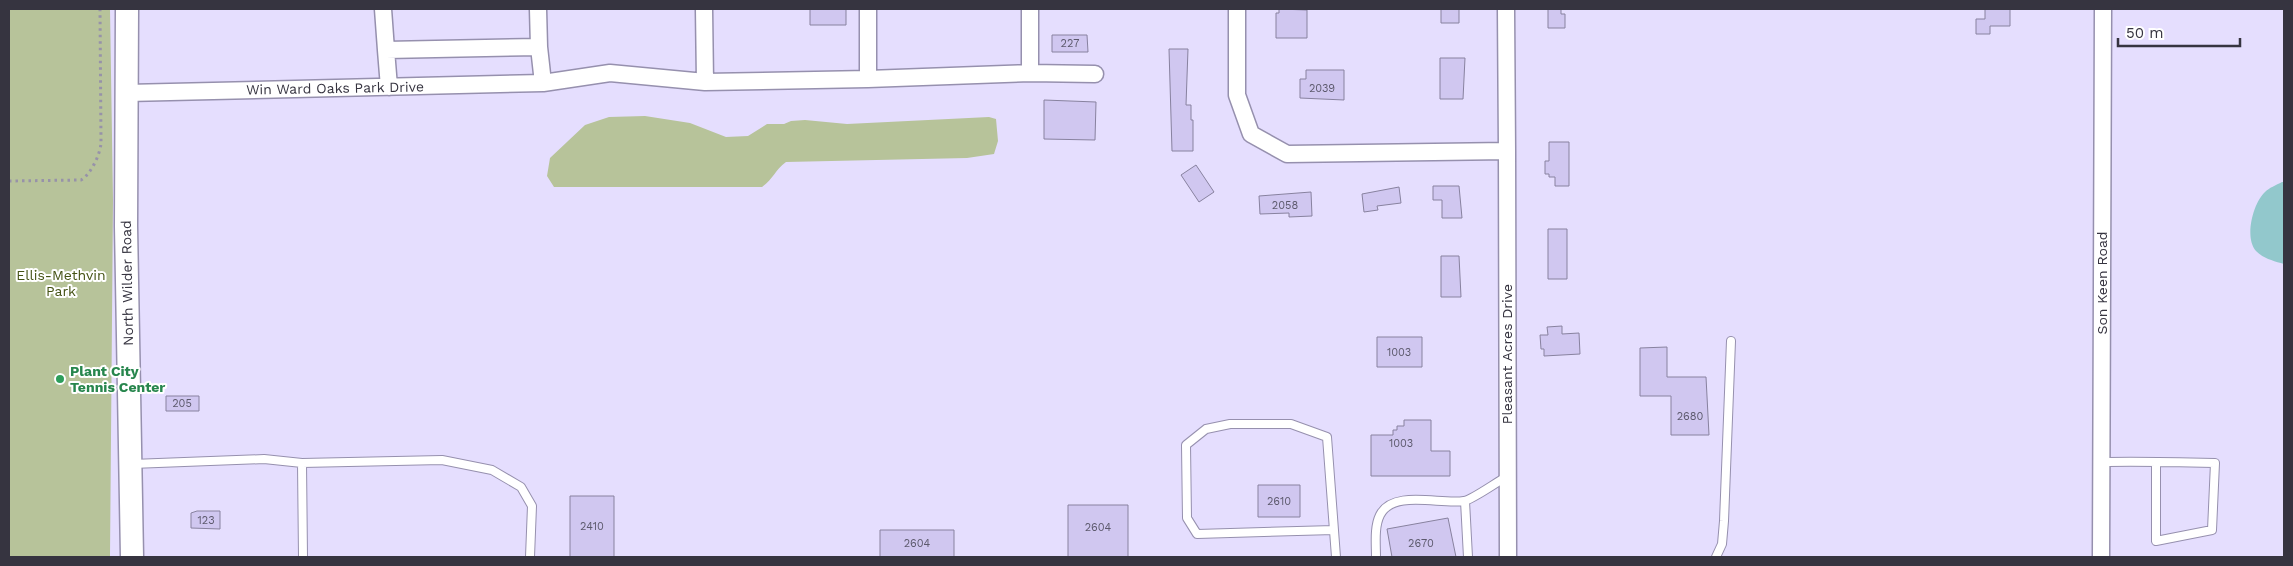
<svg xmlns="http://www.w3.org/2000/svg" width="2293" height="566" viewBox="0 0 2293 566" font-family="'Work Sans',sans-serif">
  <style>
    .green { fill: #b7c39a }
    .water { fill: #92c8cc }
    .building { fill: #d0c7f0; stroke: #88829f }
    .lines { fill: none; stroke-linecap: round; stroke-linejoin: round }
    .lane-casing { stroke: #9690ae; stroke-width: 10 }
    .street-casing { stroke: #9690ae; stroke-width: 19 }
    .secondary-casing { stroke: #9690ae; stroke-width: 25 }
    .path { stroke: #9792a9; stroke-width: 3; stroke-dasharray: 2.5 4; stroke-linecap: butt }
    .lane { stroke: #fff; stroke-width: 8 }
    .street { stroke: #fff; stroke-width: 16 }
    .secondary { stroke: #fff; stroke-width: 22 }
    .leisure-dot { fill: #2e9e5b; stroke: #fff; stroke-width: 2 }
    .labels { text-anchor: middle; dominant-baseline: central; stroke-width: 4; stroke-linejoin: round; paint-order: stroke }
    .number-label { font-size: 11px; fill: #5c596c }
    .street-label { font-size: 14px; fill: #363440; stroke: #fff }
    .park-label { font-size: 14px; fill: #445214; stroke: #fff }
    .leisure-label { font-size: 14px; font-weight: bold; fill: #27864d; stroke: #fff; text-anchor: start }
  </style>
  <rect width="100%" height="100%" fill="#e5defe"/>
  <path class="green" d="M 9,9 L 110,9 L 113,200 L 110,557 L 9,557 Z
    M 645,116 L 690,123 L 726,137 L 748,136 L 767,124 L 784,124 L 791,121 L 805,120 L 847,124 L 989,117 L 996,119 L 998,141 L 994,154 L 967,158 L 786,162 C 775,170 774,178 762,187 L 554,187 L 547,176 L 550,158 L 585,125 L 609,117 Z"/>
  <path class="water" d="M 2282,182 L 2284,182 L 2284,264 C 2274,261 2264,259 2256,251 C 2244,238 2253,203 2265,192 C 2269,188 2276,185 2282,182 Z"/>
  <path class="building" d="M 810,9 L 846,9 L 846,25 L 810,25 Z
    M 1279,9 L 1307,10 L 1307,38 L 1276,38 L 1276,13 L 1279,13 Z
    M 1441,9 L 1459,9 L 1459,23 L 1441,23 Z
    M 1548,9 L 1561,9 L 1561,14 L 1565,14 L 1565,28 L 1548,28 Z
    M 1985,9 L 2010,9 L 2010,26 L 1990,26 L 1990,34 L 1976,34 L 1976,19 L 1985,19 Z
    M 1052,35 L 1087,35 L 1088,52 L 1052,52 Z
    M 1169,49 L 1188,49 L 1186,105 L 1191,105 L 1191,120 L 1193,120 L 1193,151 L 1172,151 Z
    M 1440,58 L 1465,58 L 1463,99 L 1440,99 Z
    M 1306,70 L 1344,70 L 1344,100 L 1300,98 L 1300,79 L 1306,79 Z
    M 1044,100 L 1096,102 L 1095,140 L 1044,139 Z
    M 1549,142 L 1569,142 L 1569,186 L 1555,186 L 1555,177 L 1549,177 L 1549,174 L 1545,174 L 1545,161 L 1549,161 Z
    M 1196,165 L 1214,192 L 1199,202 L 1181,175 Z
    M 1433,186 L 1459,186 L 1462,218 L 1442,218 L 1442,200 L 1433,200 Z
    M 1399,187 L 1401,203 L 1377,206 L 1378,210 L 1364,212 L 1362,194 Z
    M 1311,192 L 1312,216 L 1289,217 L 1289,213 L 1260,214 L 1259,196 Z
    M 1548,229 L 1567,229 L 1567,279 L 1548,279 Z
    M 1441,256 L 1459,256 L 1461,297 L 1441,297 Z
    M 1562,326 L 1562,334 L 1579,333 L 1580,354 L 1544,356 L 1544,349 L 1541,349 L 1540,335 L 1548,335 L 1547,327 Z
    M 1377,337 L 1422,337 L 1422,367 L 1377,367 Z
    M 1667,347 L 1667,377 L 1706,377 L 1709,435 L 1671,435 L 1671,396 L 1640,396 L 1640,348 Z
    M 166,396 L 199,396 L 199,411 L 166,411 Z
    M 1404,420 L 1431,420 L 1431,451 L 1450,451 L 1450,476 L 1371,476 L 1371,435 L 1393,435 L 1393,430 L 1397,430 L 1397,426 L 1404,426 Z
    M 1258,485 L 1300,485 L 1300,517 L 1258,517 Z
    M 570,496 L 614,496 L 614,557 L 570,557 Z
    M 1068,505 L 1128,505 L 1128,557 L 1068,557 Z
    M 197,511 L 220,511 L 220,529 L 191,528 L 191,513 Z
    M 1448,518 L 1456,557 L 1392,557 L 1387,529 Z
    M 880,530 L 954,530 L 954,557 L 880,557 Z"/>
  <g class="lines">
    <defs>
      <path id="lane" d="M 2101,462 C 2139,461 2177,462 2215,463 L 2212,530 L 2156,541 L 2156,462
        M 302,463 L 303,557
        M 132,464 L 264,459 L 302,463 L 442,460 L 492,470 L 521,487 L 532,506 L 530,557
        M 1465,501 L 1468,557
        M 1334,530 L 1197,534 L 1187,518 L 1186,445 L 1206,429 L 1230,424 L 1291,424 L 1327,437 L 1336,557
        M 1376,557 C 1376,544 1374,527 1380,515 C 1393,489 1441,505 1464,501 C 1472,500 1498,481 1508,476
        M 1716,557 L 1722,544 L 1724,521 L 1731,341"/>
      <path id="street" d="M 383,9 L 386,50 L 539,47 L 538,9
        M 704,9 L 705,82
        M 1237,9 L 1237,95 L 1251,134 L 1287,154 L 1507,151 L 1506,9
        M 539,47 L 543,83
        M 386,50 L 389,87
        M 1030,73 L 1030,9
        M 868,79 L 868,9
        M 127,93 L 543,83 L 610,73 L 705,82 L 868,79 L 1030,73 L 1095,74
        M 1507,151 L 1508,557
        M 2101,557 L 2103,9"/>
      <path id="secondary" d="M 127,9 L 126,226 L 132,557"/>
    </defs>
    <use href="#lane" class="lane-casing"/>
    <use href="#street" class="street-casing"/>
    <use href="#secondary" class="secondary-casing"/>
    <path class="path" d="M 9,181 L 81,180 C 91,174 100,155 101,143 L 100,9"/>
    <use href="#lane" class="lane"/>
    <use href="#street" class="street"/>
    <use href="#secondary" class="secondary"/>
  </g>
  <circle class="leisure-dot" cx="60" cy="379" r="5"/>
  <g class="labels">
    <g class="number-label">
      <text x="1070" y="43">227</text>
      <text x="1322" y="88">2039</text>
      <text x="1285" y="205">2058</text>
      <text x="1399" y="352">1003</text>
      <text x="182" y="403">205</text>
      <text x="1690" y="416">2680</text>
      <text x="1401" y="443">1003</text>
      <text x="1279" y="501">2610</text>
      <text x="206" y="520">123</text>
      <text x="592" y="526">2410</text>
      <text x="1098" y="527">2604</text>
      <text x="917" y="543">2604</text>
      <text x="1421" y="543">2670</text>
    </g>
    <g class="street-label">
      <text transform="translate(335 88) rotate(-1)">Win Ward Oaks Park Drive</text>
      <text transform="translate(127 283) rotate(-91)">North Wilder Road</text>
      <text transform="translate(2102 283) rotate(-90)">Son Keen Road</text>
      <text transform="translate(1507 354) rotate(-90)">Pleasant Acres Drive</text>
    </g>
    <g class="park-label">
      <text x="61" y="275">Ellis-Methvin<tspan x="61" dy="16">Park</tspan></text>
    </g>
    <g class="leisure-label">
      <text x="70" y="371">Plant City<tspan x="70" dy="16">Tennis Center</tspan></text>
    </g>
  </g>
  <rect width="2293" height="566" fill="none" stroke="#363440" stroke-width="20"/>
  <path d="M2118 38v8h122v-8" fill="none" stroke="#363440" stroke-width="2.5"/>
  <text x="2126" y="38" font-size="15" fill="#363440" stroke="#ffffff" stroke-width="4" paint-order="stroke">50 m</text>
</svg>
